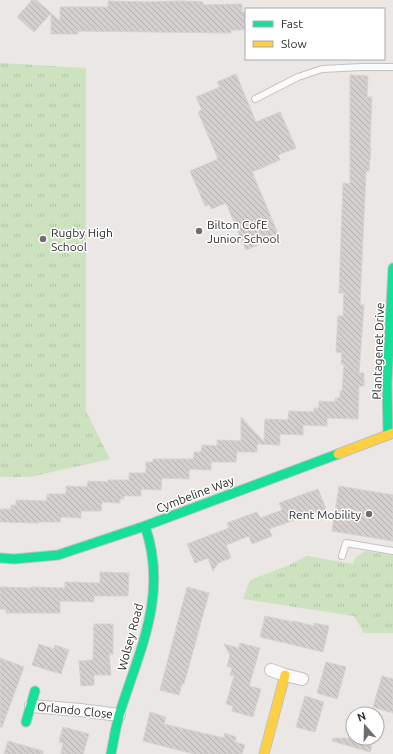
<svg xmlns="http://www.w3.org/2000/svg" width="393" height="754" viewBox="0 0 393 754" font-family="Ubuntu,sans-serif">
  <style>
    .grass { fill: url(#grass-tufts) }
    .building { fill: url(#building-back-hatch); stroke: #d5d3d0 }
    .lines { fill: none; stroke-linecap: round; stroke-linejoin: round }
    .lane-casing { stroke: #c3c2c2; stroke-width: 8 }
    .street-casing { stroke: #c3c2c2; stroke-width: 14 }
    .fast-casing { stroke: #c3c2c2; stroke-width: 11 }
    .slow-casing { stroke: #c3c2c2; stroke-width: 11 }
    .lane { stroke: #fcfbfb; stroke-width: 6 }
    .street { stroke: #fcfbfb; stroke-width: 12 }
    .fast { stroke: #16e098; stroke-width: 9 }
    .slow { stroke: #ffcf43; stroke-width: 9 }
    .poi-dot { fill: #6f6e6d; stroke: #fff; stroke-width: 1.5 }
    .labels { text-anchor: middle; dominant-baseline: central; stroke-width: 3; stroke-linejoin: round; paint-order: stroke }
    .poi-label { font-size: 12px; fill: #2d2d2d; stroke: #fff; text-anchor: start }
    .street-label { font-size: 12px; fill: #2d2d2d; stroke: #fff }
  </style>
  <defs>
    <pattern id="grass-tufts" width="24" height="20" patternUnits="userSpaceOnUse"><rect width="24" height="20" fill="#cde3bf"/><path d="M3 7l-1-3M5 7V3M7 7l1-3M15 17l-1-3M17 17v-4M19 17l1-3" fill="none" stroke="#b0c3a4"/></pattern>
    <pattern id="building-back-hatch" width="6" height="6" patternUnits="userSpaceOnUse"><rect width="6" height="6" fill="#d2cfcd"/><path d="M-1 5l2 2M0 0l6 6M5-1l2 2" fill="none" stroke="#b5b2b0"/></pattern>
  </defs>
  <rect width="100%" height="100%" fill="#eae7e4"/>
  <path class="grass" d="M 0,63 L 86,68 L 86,411 L 110,459 L 30,477 L 0,477 Z
    M 365,551 L 393,555 L 393,633 L 364,633 L 354,616 L 243,599 L 250,580 L 287,566 L 307,556 L 353,564 L 355,558 Z"/>
  <path class="building" d="M 32,0 L 36,0 L 51,13 L 34,32 L 17,17 Z
    M 108,1 L 144,2 L 182,1 L 203,2 L 203,5 L 242,4 L 242,12 L 246,12 L 246,30 L 231,30 L 231,33 L 78,31 L 78,34 L 51,34 L 51,13 L 60,21 L 60,7 L 108,7 Z
    M 236,74 L 256,122 L 280,112 L 296,148 L 278,155 L 280,160 L 252,172 L 279,236 L 246,250 L 226,203 L 211,209 L 210,205 L 205,206 L 190,171 L 218,159 L 198,112 L 202,110 L 196,97 L 220,87 L 217,82 Z
    M 350,75 L 368,76 L 367,97 L 372,97 L 370,148 L 371,148 L 369,171 L 366,171 L 360,304 L 364,305 L 359,373 L 364,373 L 364,386 L 359,386 L 358,419 L 327,418 L 327,426 L 303,425 L 303,435 L 280,434 L 280,445 L 257,444 L 257,452 L 237,452 L 236,462 L 211,462 L 211,470 L 189,469 L 189,479 L 162,478 L 161,490 L 141,489 L 141,496 L 124,496 L 124,499 L 120,499 L 120,503 L 102,502 L 101,511 L 81,511 L 81,518 L 61,517 L 60,522 L 39,522 L 39,523 L 0,522 L 0,509 L 11,509 L 11,505 L 16,505 L 16,500 L 47,501 L 47,494 L 66,494 L 66,486 L 87,487 L 88,481 L 108,482 L 108,480 L 129,480 L 129,473 L 146,473 L 146,462 L 153,462 L 153,459 L 193,459 L 194,452 L 201,452 L 202,445 L 217,446 L 217,440 L 241,441 L 241,417 L 264,442 L 265,419 L 288,420 L 289,411 L 314,412 L 314,408 L 319,408 L 319,401 L 335,402 L 335,398 L 340,398 L 340,391 L 342,391 L 344,365 L 341,364 L 342,353 L 336,352 L 338,316 L 343,316 L 344,293 L 339,293 L 343,183 L 350,184 Z
    M 339,486 L 393,495 L 393,541 L 332,531 Z
    M 318,489 L 326,509 L 269,529 L 272,536 L 252,544 L 249,536 L 226,545 L 231,558 L 218,563 L 213,571 L 208,558 L 195,563 L 187,544 L 229,528 L 227,523 L 257,512 L 260,518 L 282,510 L 279,503 Z
    M 100,572 L 129,573 L 128,596 L 94,596 L 94,602 L 60,601 L 60,613 L 6,613 L 6,609 L 0,609 L 0,587 L 31,588 L 31,587 L 65,588 L 65,582 L 100,583 Z
    M 187,587 L 209,593 L 184,684 L 182,684 L 179,695 L 160,690 Z
    M 265,616 L 293,622 L 294,621 L 314,626 L 314,623 L 329,626 L 323,652 L 260,637 Z
    M 94,624 L 113,624 L 113,654 L 109,654 L 111,675 L 94,675 L 94,685 L 81,686 L 79,661 L 93,660 Z
    M 240,643 L 260,648 L 249,686 L 261,689 L 253,717 L 232,711 L 233,706 L 226,704 L 234,676 L 230,675 L 232,668 L 227,666 L 230,655 L 224,644 L 239,648 Z
    M 39,644 L 54,649 L 55,645 L 69,650 L 61,674 L 32,665 Z
    M 0,658 L 24,667 L 2,727 L 0,727 Z
    M 326,662 L 346,667 L 337,699 L 317,693 Z
    M 382,676 L 393,679 L 393,713 L 373,707 Z
    M 305,696 L 324,702 L 315,732 L 296,727 Z
    M 150,712 L 166,717 L 164,724 L 224,738 L 225,733 L 236,737 L 235,742 L 245,745 L 242,754 L 194,754 L 143,741 Z
    M 63,727 L 89,734 L 83,754 L 61,754 L 63,743 L 59,742 Z
    M 333,738 L 374,738 L 370,752 L 332,741 Z
    M 8,741 L 43,751 L 43,754 L 4,754 Z"/>
  <g class="lines">
    <defs>
      <path id="lane" d="M 255,99 L 298,77 L 322,69 L 362,67 L 393,67
        M 342,556 L 346,543 L 393,551"/>
      <path id="street" d="M 271,670 L 285,675 L 302,679
        M 31,706 L 80,710 L 119,715"/>
      <path id="fast" d="M 388,435 L 387,383 L 393,268
        M 0,558 L 14,559 L 58,555 L 145,526 L 338,454
        M 26,722 L 35,691
        M 111,754 C 114,739 116,724 121,709 C 141,647 168,593 145,526"/>
      <path id="slow" d="M 338,454 L 393,433
        M 264,754 L 285,675"/>
    </defs>
    <use href="#lane" class="lane-casing"/>
    <use href="#street" class="street-casing"/>
    <use href="#fast" class="fast-casing"/>
    <use href="#slow" class="slow-casing"/>
    <use href="#lane" class="lane"/>
    <use href="#street" class="street"/>
    <use href="#fast" class="fast"/>
    <use href="#slow" class="slow"/>
  </g>
  <g class="poi-dot">
    <circle cx="199" cy="231" r="4"/>
    <circle cx="43" cy="239" r="4"/>
    <circle cx="369" cy="514" r="4"/>
  </g>
  <g class="labels">
    <g class="poi-label">
      <text x="207" y="224">Bilton CofE<tspan x="207" dy="14">Junior School</tspan></text>
      <text x="51" y="232">Rugby High<tspan x="51" dy="14">School</tspan></text>
      <text x="361" y="514" text-anchor="end">Rent Mobility</text>
    </g>
    <g class="street-label">
      <text transform="translate(378 351) rotate(-88)">Plantagenet Drive</text>
      <text transform="translate(195 494) rotate(-21)">Cymbeline Way</text>
      <text transform="translate(130 637) rotate(-75)">Wolsey Road</text>
      <text transform="translate(75 710) rotate(6)">Orlando Close</text>
    </g>
  </g>
  <rect x="245" y="8" width="140" height="52" fill="#ffffff" stroke="#ababab"/>
  <rect x="253" y="21" width="20" height="6" fill="#16e098" stroke="#ababab"/>
  <text x="281" y="28" font-size="12" fill="#2d2d2d">Fast</text>
  <rect x="253" y="41" width="20" height="6" fill="#ffcf43" stroke="#ababab"/>
  <text x="281" y="48" font-size="12" fill="#2d2d2d">Slow</text>
  <g transform="translate(365 726) rotate(340)"><circle r="19" fill="#ffffff" stroke="#ababab"/>
  <path d="M0-3L7 15L0 10L-7 15Z" fill="#6f6e6d"/>
  <text y="-6" font-size="11" font-weight="bold" text-anchor="middle" fill="#2d2d2d">N</text>
  </g>
</svg>
